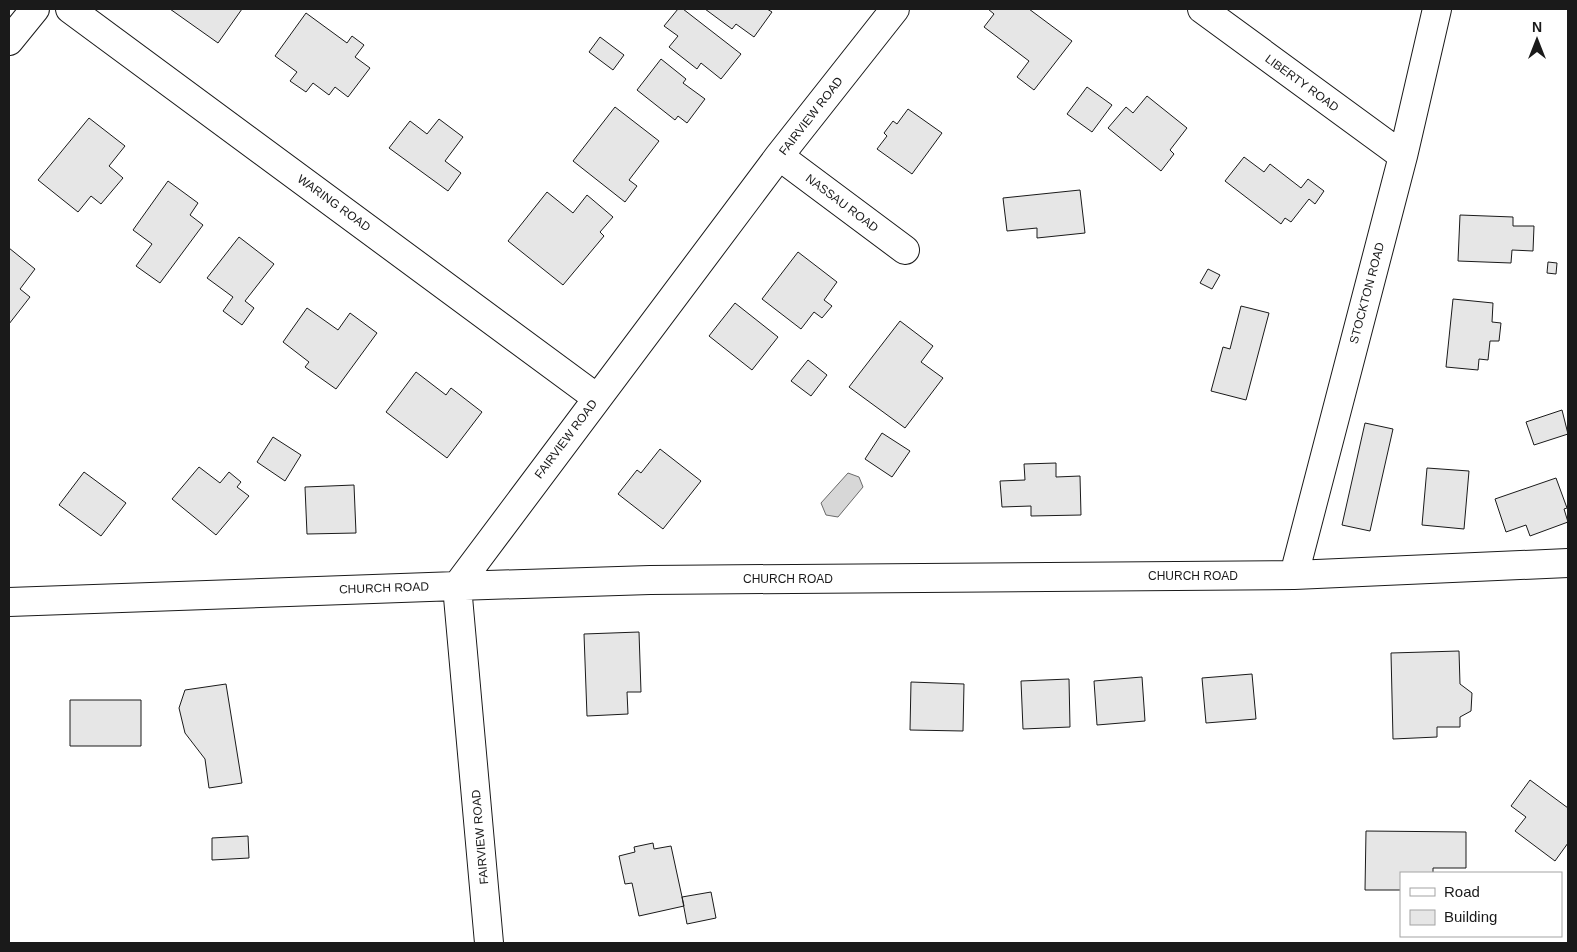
<svg xmlns="http://www.w3.org/2000/svg" width="1577" height="952" viewBox="0 0 1577 952" font-family="Arial,sans-serif">
  <style>
    .water { fill: #d7d7d7; stroke: #6a6a6a }
    .building { fill: #e6e6e6; stroke: #1a1a1a }
    .lines { fill: none; stroke-linecap: round; stroke-linejoin: round }
    .minor-casing { stroke: #1a1a1a; stroke-width: 30 }
    .minor { stroke: #fff; stroke-width: 28 }
    .labels { text-anchor: middle; dominant-baseline: central; stroke-width: 4; stroke-linejoin: round; paint-order: stroke }
    .street-label { font-size: 12px; fill: #1a1a1a; stroke: #fff }
  </style>
  <rect width="100%" height="100%" fill="#fff"/>
  <path class="water" d="M 848,473 L 859,477 L 863,487 L 838,517 L 826,515 L 821,503 Z"/>
  <path class="building" d="M 170,9 L 242,9 L 218,43 Z
    M 678,9 L 683,9 L 741,54 L 721,79 L 701,63 L 697,69 L 669,47 L 678,36 L 664,26 Z
    M 705,9 L 767,9 L 772,12 L 754,37 L 736,24 L 732,29 Z
    M 988,9 L 1029,9 L 1072,41 L 1034,90 L 1017,77 L 1029,61 L 984,27 L 994,14 Z
    M 306,13 L 347,43 L 352,36 L 364,45 L 355,57 L 370,68 L 348,97 L 335,87 L 329,95 L 313,83 L 306,92 L 290,81 L 297,72 L 275,56 Z
    M 600,37 L 624,55 L 613,70 L 589,52 Z
    M 661,59 L 686,79 L 683,83 L 705,99 L 687,123 L 678,116 L 675,120 L 637,90 Z
    M 1087,87 L 1112,105 L 1092,132 L 1067,114 Z
    M 1147,96 L 1187,128 L 1170,150 L 1174,154 L 1161,171 L 1108,128 L 1126,107 L 1133,113 Z
    M 615,107 L 659,141 L 629,180 L 637,186 L 625,202 L 573,161 Z
    M 908,109 L 942,133 L 912,174 L 877,149 L 887,136 L 884,133 L 893,121 L 897,124 Z
    M 89,118 L 125,146 L 109,166 L 123,178 L 101,204 L 91,196 L 78,212 L 38,180 Z
    M 439,119 L 463,137 L 445,161 L 461,173 L 448,191 L 389,148 L 410,121 L 427,134 Z
    M 1244,157 L 1264,172 L 1270,164 L 1301,188 L 1308,179 L 1324,191 L 1315,204 L 1309,199 L 1291,222 L 1285,218 L 1281,224 L 1225,181 Z
    M 168,181 L 198,203 L 190,215 L 203,225 L 160,283 L 136,266 L 152,244 L 133,230 Z
    M 1080,190 L 1085,233 L 1037,238 L 1037,228 L 1007,231 L 1003,198 Z
    M 547,192 L 573,213 L 587,195 L 613,217 L 600,232 L 604,236 L 563,285 L 508,241 Z
    M 1460,215 L 1513,217 L 1513,226 L 1534,226 L 1533,251 L 1512,250 L 1511,263 L 1458,261 Z
    M 239,237 L 274,264 L 245,301 L 254,308 L 242,325 L 223,311 L 233,297 L 207,278 Z
    M 9,248 L 35,269 L 20,289 L 30,297 L 9,324 Z
    M 798,252 L 837,282 L 824,300 L 832,306 L 822,318 L 814,312 L 801,329 L 762,299 Z
    M 1548,262 L 1557,263 L 1556,274 L 1547,273 Z
    M 1208,269 L 1220,275 L 1212,289 L 1200,283 Z
    M 1453,299 L 1493,303 L 1492,322 L 1501,323 L 1499,341 L 1490,341 L 1488,360 L 1479,359 L 1478,370 L 1446,367 Z
    M 735,303 L 778,337 L 752,370 L 709,336 Z
    M 1241,306 L 1269,313 L 1246,400 L 1211,391 L 1223,347 L 1230,349 Z
    M 307,308 L 338,330 L 350,313 L 377,333 L 336,389 L 305,367 L 309,362 L 283,342 Z
    M 900,321 L 933,346 L 921,362 L 943,378 L 905,428 L 849,387 Z
    M 808,360 L 827,375 L 811,396 L 791,381 Z
    M 416,372 L 446,395 L 451,388 L 482,412 L 447,458 L 386,412 Z
    M 1562,410 L 1568,434 L 1534,445 L 1526,422 Z
    M 1365,423 L 1393,429 L 1370,531 L 1342,525 Z
    M 882,433 L 910,451 L 892,477 L 865,459 Z
    M 273,437 L 301,455 L 285,481 L 257,462 Z
    M 660,449 L 701,481 L 663,529 L 618,494 L 637,470 L 641,473 Z
    M 1056,463 L 1056,477 L 1080,476 L 1081,515 L 1031,516 L 1031,506 L 1002,507 L 1000,481 L 1025,480 L 1024,464 Z
    M 199,467 L 220,483 L 229,472 L 241,482 L 237,487 L 249,496 L 216,535 L 172,499 Z
    M 1427,468 L 1469,471 L 1464,529 L 1422,525 Z
    M 84,472 L 126,503 L 101,536 L 59,505 Z
    M 1556,478 L 1567,508 L 1564,509 L 1568,522 L 1530,536 L 1526,525 L 1506,532 L 1495,499 Z
    M 354,485 L 356,533 L 307,534 L 305,487 Z
    M 639,632 L 641,692 L 627,692 L 628,714 L 587,716 L 584,634 Z
    M 1459,651 L 1460,684 L 1472,693 L 1471,711 L 1460,717 L 1460,727 L 1437,727 L 1437,737 L 1393,739 L 1391,653 Z
    M 1252,674 L 1256,719 L 1206,723 L 1202,678 Z
    M 1142,677 L 1145,721 L 1097,725 L 1094,681 Z
    M 1069,679 L 1070,727 L 1023,729 L 1021,681 Z
    M 911,682 L 964,684 L 963,731 L 910,730 Z
    M 226,684 L 242,783 L 209,788 L 205,759 L 185,733 L 179,708 L 185,690 Z
    M 70,700 L 141,700 L 141,746 L 70,746 Z
    M 1530,780 L 1568,808 L 1568,843 L 1555,861 L 1515,831 L 1526,817 L 1511,806 Z
    M 1366,831 L 1466,832 L 1466,868 L 1433,868 L 1433,873 L 1401,873 L 1401,890 L 1365,890 Z
    M 248,836 L 249,858 L 212,860 L 212,838 Z
    M 653,843 L 654,849 L 671,846 L 684,906 L 639,916 L 632,883 L 625,884 L 619,856 L 635,852 L 634,847 Z
    M 711,892 L 716,918 L 687,924 L 682,897 Z"/>
  <g class="lines">
    <defs>
      <path id="minor" d="M 70,9 L 597,398
        M 1202,9 L 1403,156
        M 9,41 L 35,9
        M 779,156 L 905,250
        M 1294,575 L 1403,156 L 1437,9
        M 9,602 L 457,586 L 650,580 L 1294,575 L 1568,563
        M 489,943 L 457,586 L 779,156 L 895,9"/>
    </defs>
    <use href="#minor" class="minor-casing"/>
    <use href="#minor" class="minor"/>
  </g>
  <g class="labels">
    <g class="street-label">
      <text transform="translate(1302 83) rotate(36)">LIBERTY ROAD</text>
      <text transform="translate(811 116) rotate(-52)">FAIRVIEW ROAD</text>
      <text transform="translate(334 203) rotate(36)">WARING ROAD</text>
      <text transform="translate(842 203) rotate(37)">NASSAU ROAD</text>
      <text transform="translate(1367 293) rotate(-75)">STOCKTON ROAD</text>
      <text transform="translate(566 439) rotate(-53)">FAIRVIEW ROAD</text>
      <text x="1193" y="576">CHURCH ROAD</text>
      <text x="788" y="579">CHURCH ROAD</text>
      <text transform="translate(384 588) rotate(-2)">CHURCH ROAD</text>
      <text transform="translate(480 837) rotate(-95)">FAIRVIEW ROAD</text>
    </g>
  </g>
  <rect width="1577" height="952" fill="none" stroke="#1a1a1a" stroke-width="20"/>
  <rect x="1400" y="872" width="162" height="65" fill="#ffffff" stroke="#a3a3a3"/>
  <rect x="1410" y="888" width="25" height="8" fill="#ffffff" stroke="#a3a3a3"/>
  <text x="1444" y="897" font-size="15" fill="#1a1a1a">Road</text>
  <rect x="1410" y="910" width="25" height="15" fill="#e6e6e6" stroke="#a3a3a3"/>
  <text x="1444" y="922" font-size="15" fill="#1a1a1a">Building</text>
  <g transform="translate(1537 40)" stroke="#ffffff" stroke-width="4" paint-order="stroke">
  <path d="M0-4L9 19L0 12L-9 19Z" fill="#1a1a1a"/>
  <text y="-8" font-size="14" font-weight="bold" text-anchor="middle" fill="#1a1a1a">N</text>
  </g>
</svg>
